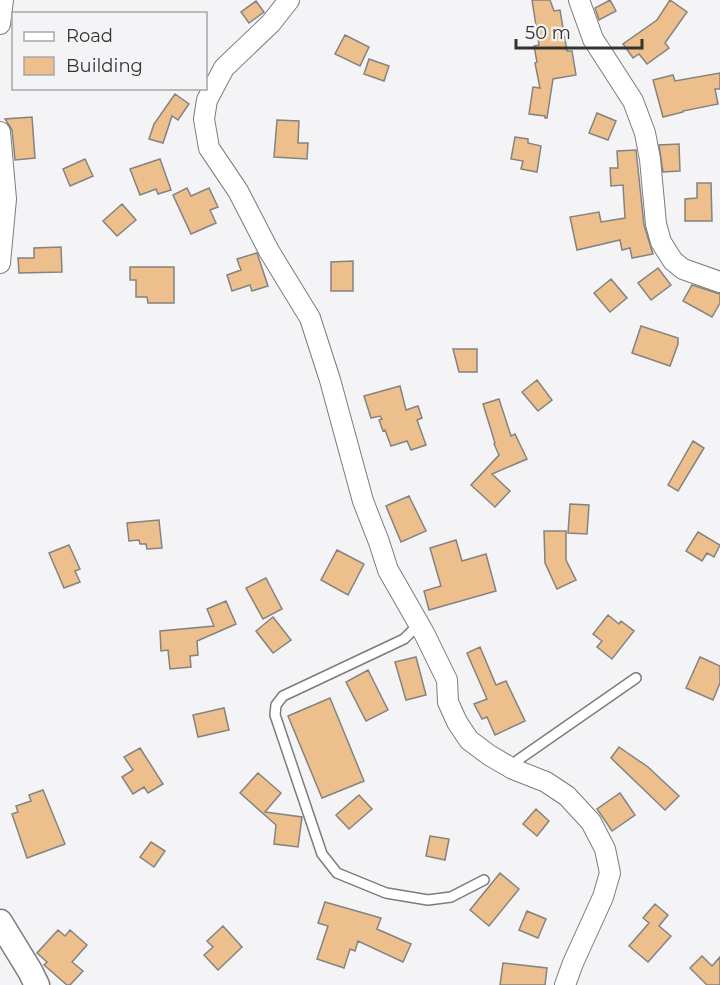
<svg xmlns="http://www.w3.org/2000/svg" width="720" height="985" viewBox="0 0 720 985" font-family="Montserrat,sans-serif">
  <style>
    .building { fill: #edbf8c; stroke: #848381; stroke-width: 1.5 }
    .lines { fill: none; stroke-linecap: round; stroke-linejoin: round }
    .service-casing { stroke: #7c7c7d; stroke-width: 12 }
    .minor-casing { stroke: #7c7c7d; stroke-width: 22 }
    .tertiary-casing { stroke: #7c7c7d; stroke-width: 27 }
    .service { stroke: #fff; stroke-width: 9 }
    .minor { stroke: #fff; stroke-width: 20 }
    .tertiary { stroke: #fff; stroke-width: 24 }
  </style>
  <rect width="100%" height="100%" fill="#f4f4f6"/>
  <path class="building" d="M 532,0 L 550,0 L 554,11 L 560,10 L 567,51 L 572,51 L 576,75 L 553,79 L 547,118 L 545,118 L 545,116 L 529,114 L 533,87 L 540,88 L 535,63 L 537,62 L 534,46 L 539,45 Z
    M 610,0 L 616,11 L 599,20 L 595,8 Z
    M 670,0 L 687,12 L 665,43 L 669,48 L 647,64 L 639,54 L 633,58 L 623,44 L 657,20 Z
    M 256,1 L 264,12 L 249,23 L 241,12 Z
    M 345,35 L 369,47 L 360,66 L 335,54 Z
    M 369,59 L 389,66 L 384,81 L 364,74 Z
    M 720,73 L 720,89 L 715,89 L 718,104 L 683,111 L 683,112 L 663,117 L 653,80 L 673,75 L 675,81 Z
    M 175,94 L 189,104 L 178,120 L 172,116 L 163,143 L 149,139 L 154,124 Z
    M 597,113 L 616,121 L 608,140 L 589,133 Z
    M 32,117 L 35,158 L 15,160 L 12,130 L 5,119 Z
    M 277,120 L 299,121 L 298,143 L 308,143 L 307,159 L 274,157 Z
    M 515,137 L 528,139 L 528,143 L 541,146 L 537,172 L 521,169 L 523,161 L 511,159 Z
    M 679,144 L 680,171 L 663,172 L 659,145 Z
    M 636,150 L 644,225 L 653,254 L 632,258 L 630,248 L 622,250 L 620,240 L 577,250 L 570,217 L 599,212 L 601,222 L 625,218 L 623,185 L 611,186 L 610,168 L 618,168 L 617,151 Z
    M 85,159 L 93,176 L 70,186 L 63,169 Z
    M 160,159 L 171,190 L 158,194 L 156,189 L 140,195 L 130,169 Z
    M 697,183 L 711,183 L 712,221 L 685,221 L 685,199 L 697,198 Z
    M 187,188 L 191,196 L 209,188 L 218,207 L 210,210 L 216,223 L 191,234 L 173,195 Z
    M 122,204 L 136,220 L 117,236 L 103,221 Z
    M 61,247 L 62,272 L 19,273 L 18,258 L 34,258 L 34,248 Z
    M 257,253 L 268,286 L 252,291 L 250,285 L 232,291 L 227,275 L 241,270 L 237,259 Z
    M 353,261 L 353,291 L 331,291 L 331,262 Z
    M 130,267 L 174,267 L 174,303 L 148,303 L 147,297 L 136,297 L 136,280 L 130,280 Z
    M 658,268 L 671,285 L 651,300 L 638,283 Z
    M 611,279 L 627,298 L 610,312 L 594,293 Z
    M 692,285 L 720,294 L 720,303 L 712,317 L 683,301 Z
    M 641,326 L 678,338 L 678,344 L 670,366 L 632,353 Z
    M 453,349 L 477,349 L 477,372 L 459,372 Z
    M 537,380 L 552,400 L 538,411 L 522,392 Z
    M 400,386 L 406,410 L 418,406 L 422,418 L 417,420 L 426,445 L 411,450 L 407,441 L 391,446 L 385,430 L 383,431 L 379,420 L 382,419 L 380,416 L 371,418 L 364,396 Z
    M 499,399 L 511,436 L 515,434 L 527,459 L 492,474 L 510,491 L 495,507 L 471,485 L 499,455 L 494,444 L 495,443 L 483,404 Z
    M 693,441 L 704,448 L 678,491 L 668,485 Z
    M 409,496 L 426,531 L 401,542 L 386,506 Z
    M 570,504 L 589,505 L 587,534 L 568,533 Z
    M 159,520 L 162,548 L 147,549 L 146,544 L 140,544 L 139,540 L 129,541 L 127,523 Z
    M 544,531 L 566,531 L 566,560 L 576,580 L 557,589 L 545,563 Z
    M 698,532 L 720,545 L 714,557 L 707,553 L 702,561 L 686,551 Z
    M 456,540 L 462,561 L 486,554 L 496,591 L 429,610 L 424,591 L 441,586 L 430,548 Z
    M 69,545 L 80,569 L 75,571 L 80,582 L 64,588 L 49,553 Z
    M 337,550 L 364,564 L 348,595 L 321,580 Z
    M 266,578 L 282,609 L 263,619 L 246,588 Z
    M 226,601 L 236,624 L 197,641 L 198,655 L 190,656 L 191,667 L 170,669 L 168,650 L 161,651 L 160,631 L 214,626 L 207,609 Z
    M 608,615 L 619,624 L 621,621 L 634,631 L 612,659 L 597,647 L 602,641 L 593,634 Z
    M 273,617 L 291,640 L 273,653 L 256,631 Z
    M 480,647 L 496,685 L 506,681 L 525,721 L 495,735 L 487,717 L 482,719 L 474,704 L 487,699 L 467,653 Z
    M 416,657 L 426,695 L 406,700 L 395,662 Z
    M 700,657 L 720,666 L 720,683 L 713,700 L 686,688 Z
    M 368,670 L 388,710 L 366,721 L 346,682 Z
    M 330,698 L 364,781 L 322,798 L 288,716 Z
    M 224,708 L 229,730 L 198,737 L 193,715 Z
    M 619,747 L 648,767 L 679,796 L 665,810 L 611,758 Z
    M 140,748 L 163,784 L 148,793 L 144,787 L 133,794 L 122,777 L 133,770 L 124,757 Z
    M 258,773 L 281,793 L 265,812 L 302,817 L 298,847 L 274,844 L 276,825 L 240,793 Z
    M 43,790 L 65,844 L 27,858 L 12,814 L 18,812 L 16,806 L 31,801 L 29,795 Z
    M 620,793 L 635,815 L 612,831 L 597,809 Z
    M 359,795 L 372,809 L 349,829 L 336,815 Z
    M 536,809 L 549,821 L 537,836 L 523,824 Z
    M 430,836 L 449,839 L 445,860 L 426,856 Z
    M 151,842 L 165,851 L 154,867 L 140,857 Z
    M 500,873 L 519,889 L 489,926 L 470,910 Z
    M 325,902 L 381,918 L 377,929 L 411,944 L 403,962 L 358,941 L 355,951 L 350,949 L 344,968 L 317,959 L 328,926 L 318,923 Z
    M 655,904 L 668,915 L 659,926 L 671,936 L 648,962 L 629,946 L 649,923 L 643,918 Z
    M 527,911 L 546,919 L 538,938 L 519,930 Z
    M 223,926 L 242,947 L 218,970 L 204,955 L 213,947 L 207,941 Z
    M 58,930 L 65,936 L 70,930 L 87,945 L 72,962 L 83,971 L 70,985 L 67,985 L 44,965 L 47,962 L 37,953 Z
    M 702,956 L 712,966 L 720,957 L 720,985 L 707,985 L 690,968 Z
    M 503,963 L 547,968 L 545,985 L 500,985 Z"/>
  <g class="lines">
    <defs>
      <path id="service" d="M 419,624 L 404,639 L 283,696 L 276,705 L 275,715 L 322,854 L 337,873 L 386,893 L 428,900 L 451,897 L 484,880
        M 513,769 L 518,760 L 636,678"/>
      <path id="minor" d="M 289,0 L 271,23 L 224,68 L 207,100 L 204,119 L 209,148 L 238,191 L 269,251 L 310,318 L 330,380 L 363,501 L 379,542 L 388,570 L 424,633 L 447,680 L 448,702 L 457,722 L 469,740 L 489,755 L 513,769 L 546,782 L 567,796 L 591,822 L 605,849 L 610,873 L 603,897 L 573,963 L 565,985
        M 579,0 L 593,39 L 633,101 L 645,133 L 650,159 L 656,224 L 661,242 L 673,261 L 683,269 L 720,282
        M 0,24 L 3,0
        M 0,132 L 6,199 L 0,263"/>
      <path id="tertiary" d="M 0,922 L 30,971 L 37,985"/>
    </defs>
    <use href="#service" class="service-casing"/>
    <use href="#minor" class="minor-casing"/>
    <use href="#tertiary" class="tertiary-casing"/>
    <use href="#service" class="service"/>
    <use href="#minor" class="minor"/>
    <use href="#tertiary" class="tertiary"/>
  </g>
  <rect x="12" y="12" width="195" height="78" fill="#f4f4f6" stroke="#a6a7a8" stroke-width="1.5"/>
  <rect x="24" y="32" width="30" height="9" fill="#ffffff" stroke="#a6a7a8" stroke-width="1.5"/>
  <text x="66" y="42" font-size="18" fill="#323333">Road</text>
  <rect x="24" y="57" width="30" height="18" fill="#edbf8c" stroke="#a6a7a8" stroke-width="1.5"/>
  <text x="66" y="72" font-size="18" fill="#323333">Building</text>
  <path d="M516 39v9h126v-9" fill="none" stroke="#323333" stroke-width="3"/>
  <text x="525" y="39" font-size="18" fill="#323333" stroke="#f4f4f6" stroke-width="4.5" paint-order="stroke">50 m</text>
</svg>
